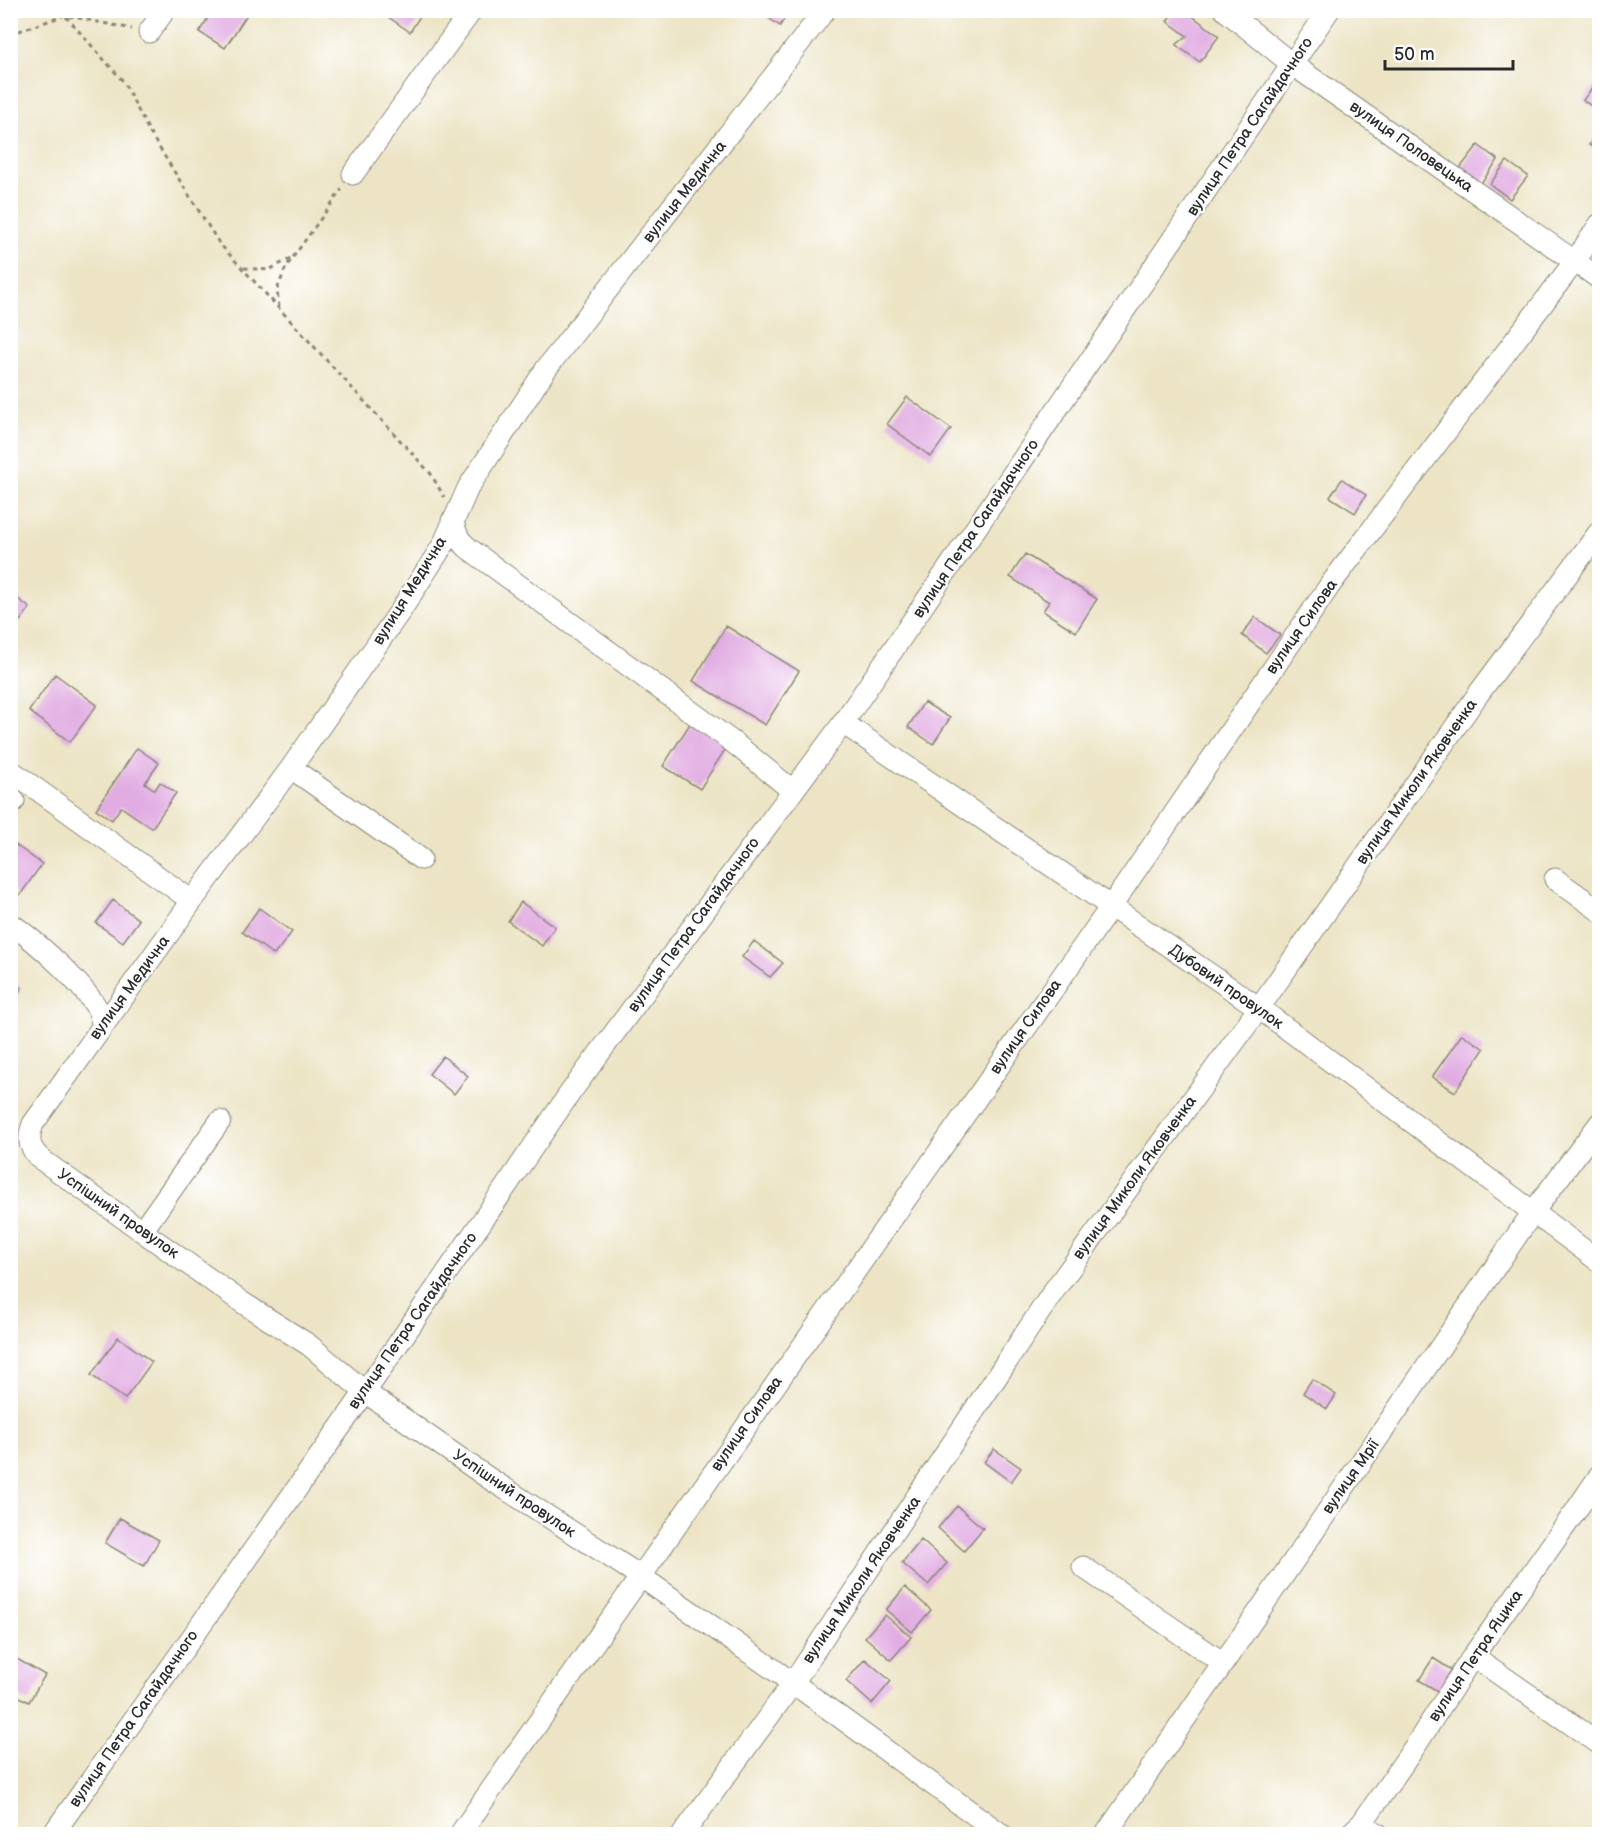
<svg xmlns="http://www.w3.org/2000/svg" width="1610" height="1845" viewBox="0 0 1610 1845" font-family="'Balsamiq Sans',sans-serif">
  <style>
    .building { fill: #e1ace2 }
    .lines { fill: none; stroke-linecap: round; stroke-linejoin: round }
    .minor-casing { stroke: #8c8878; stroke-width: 23 }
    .path { stroke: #8c8878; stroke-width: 3; stroke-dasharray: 4.5 4.5; stroke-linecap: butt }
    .minor { stroke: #fff; stroke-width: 21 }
    .labels { text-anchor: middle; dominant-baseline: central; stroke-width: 4.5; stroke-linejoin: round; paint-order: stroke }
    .street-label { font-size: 16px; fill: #2b2b2b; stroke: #fff }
  </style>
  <rect width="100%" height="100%" fill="#fff"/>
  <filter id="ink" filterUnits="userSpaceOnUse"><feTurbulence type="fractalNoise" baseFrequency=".0167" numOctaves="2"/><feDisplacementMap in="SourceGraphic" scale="12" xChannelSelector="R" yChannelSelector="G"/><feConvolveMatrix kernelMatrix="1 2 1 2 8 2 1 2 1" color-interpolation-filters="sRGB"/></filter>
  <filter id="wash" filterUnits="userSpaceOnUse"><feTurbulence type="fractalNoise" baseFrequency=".008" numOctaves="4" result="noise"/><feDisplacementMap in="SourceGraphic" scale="24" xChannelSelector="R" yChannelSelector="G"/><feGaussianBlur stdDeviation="1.35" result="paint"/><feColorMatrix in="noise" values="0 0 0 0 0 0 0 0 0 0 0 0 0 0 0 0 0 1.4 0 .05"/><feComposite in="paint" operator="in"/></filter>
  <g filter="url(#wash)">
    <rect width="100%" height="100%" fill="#ece4c5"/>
    <g id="blocks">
      <path class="building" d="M 213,10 L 250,10 L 225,48 L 199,32 Z
        M 378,10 L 424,10 L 410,32 Z
        M 757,10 L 790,10 L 780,26 Z
        M 1175,10 L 1184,10 L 1219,36 L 1200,62 L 1176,45 L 1187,36 L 1167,21 Z
        M 1600,78 L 1600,112 L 1583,100 Z
        M 1600,130 L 1600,152 L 1589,145 Z
        M 1478,145 L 1498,160 L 1481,183 L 1460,168 Z
        M 1507,161 L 1528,176 L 1510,199 L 1490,184 Z
        M 907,397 L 951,429 L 931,457 L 887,424 Z
        M 1342,479 L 1366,495 L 1355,513 L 1330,497 Z
        M 1025,554 L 1097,599 L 1076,632 L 1043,611 L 1049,602 L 1010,577 Z
        M 10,593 L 30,608 L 20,621 L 10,614 Z
        M 1255,617 L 1280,635 L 1266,653 L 1242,635 Z
        M 726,626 L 799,671 L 765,725 L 693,681 Z
        M 55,674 L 97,705 L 70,742 L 29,711 Z
        M 924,702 L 950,718 L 933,744 L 908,727 Z
        M 691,722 L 728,745 L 700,789 L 663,766 Z
        M 137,748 L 159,763 L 145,783 L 155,790 L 160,782 L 176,793 L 152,828 L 121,807 L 112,820 L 96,809 Z
        M 10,841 L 42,864 L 20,895 L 10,888 Z
        M 113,900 L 139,920 L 123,942 L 96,923 Z
        M 521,902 L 555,927 L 542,946 L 508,921 Z
        M 259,908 L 292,932 L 274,955 L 242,932 Z
        M 754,941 L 783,963 L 770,977 L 742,957 Z
        M 10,980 L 22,988 L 10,1004 Z
        M 1462,1034 L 1484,1049 L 1455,1092 L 1432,1077 Z
        M 443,1056 L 468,1076 L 454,1094 L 429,1074 Z
        M 118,1337 L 152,1362 L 125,1399 L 91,1375 Z
        M 1312,1379 L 1336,1395 L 1327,1409 L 1303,1393 Z
        M 994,1449 L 1021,1468 L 1011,1482 L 984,1462 Z
        M 957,1506 L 983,1528 L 964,1551 L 938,1528 Z
        M 120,1518 L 159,1540 L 144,1566 L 105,1543 Z
        M 921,1540 L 947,1563 L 928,1585 L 902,1563 Z
        M 905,1587 L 931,1610 L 912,1632 L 886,1610 Z
        M 885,1615 L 911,1637 L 891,1660 L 865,1637 Z
        M 10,1655 L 45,1675 L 29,1702 L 10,1692 Z
        M 1433,1658 L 1453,1671 L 1439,1692 L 1419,1680 Z
        M 865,1659 L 891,1681 L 872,1704 L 846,1681 Z"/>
    </g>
  </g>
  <g filter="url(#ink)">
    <use href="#blocks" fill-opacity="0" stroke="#8c8878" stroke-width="1.5"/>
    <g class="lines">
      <defs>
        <path id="minor" d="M 825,10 L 546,369 L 468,488 L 443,545 L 401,610 L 291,768 L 192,901 L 33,1124 C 27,1139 29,1149 42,1160 L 243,1303 L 309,1345 L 365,1392 L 487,1477 L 640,1576 L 793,1683 L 1001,1834
          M 1225,10 L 1293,65 L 1600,279
          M 149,32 L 165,10
          M 353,174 L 472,10
          M 452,521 L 459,539 L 468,548 L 734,743 L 793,791
          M 843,723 L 1259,1008 L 1600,1262
          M 291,768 L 421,859
          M 10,770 L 192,901
          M 10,798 L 14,801
          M 1555,879 L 1600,911
          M 10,923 C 37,942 79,980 97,1008 C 100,1013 101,1019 103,1025
          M 142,1231 L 220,1121
          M 1083,1567 L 1223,1663
          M 1473,1656 L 1600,1744
          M 1362,1823 L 1378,1834
          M 53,1834 L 365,1392 L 570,1093 L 843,723 L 1329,10
          M 460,1834 L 1110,908 L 1330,585 L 1575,261 L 1600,224
          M 683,1834 L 793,1683 L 1053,1292 L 1259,1008 L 1479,693 L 1600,531
          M 1106,1834 L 1533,1212 L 1600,1123
          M 1350,1834 L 1362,1823 L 1416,1745 L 1473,1656 L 1575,1512 L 1600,1475"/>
      </defs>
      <use href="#minor" class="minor-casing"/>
      <path class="path" d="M 52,10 L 64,15 L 132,29
        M 60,10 L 123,81 L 150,133 L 219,243 L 431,474 L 444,497
        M 10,34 L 63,16
        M 244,268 L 269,270 L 291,258
        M 279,307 L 277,290 L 286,267 L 342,189"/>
      <use href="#minor" class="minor"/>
    </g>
  </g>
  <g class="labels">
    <g class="street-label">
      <text transform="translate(1250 127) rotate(-56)">вулиця Петра Сагайдачного</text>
      <text transform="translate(1411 147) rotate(35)">вулиця Половецька</text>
      <text transform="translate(685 192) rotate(-52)">вулиця Медична</text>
      <text transform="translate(976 529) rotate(-56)">вулиця Петра Сагайдачного</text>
      <text transform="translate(410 591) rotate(-58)">вулиця Медична</text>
      <text transform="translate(1302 627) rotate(-55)">вулиця Силова</text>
      <text transform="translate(1417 782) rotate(-55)">вулиця Миколи Яковченка</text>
      <text transform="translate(694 925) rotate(-54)">вулиця Петра Сагайдачного</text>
      <text transform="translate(1226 987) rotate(35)">Дубовий провулок</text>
      <text transform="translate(130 988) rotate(-54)">вулиця Медична</text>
      <text transform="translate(1026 1027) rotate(-55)">вулиця Силова</text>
      <text transform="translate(1135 1178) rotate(-54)">вулиця Миколи Яковченка</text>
      <text transform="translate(118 1214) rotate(35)">Успішний провулок</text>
      <text transform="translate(413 1321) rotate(-55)">вулиця Петра Сагайдачного</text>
      <text transform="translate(747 1424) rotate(-55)">вулиця Силова</text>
      <text transform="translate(1351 1477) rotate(-55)">вулиця Мрії</text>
      <text transform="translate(514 1494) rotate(34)">Успішний провулок</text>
      <text transform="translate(862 1580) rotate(-56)">вулиця Миколи Яковченка</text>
      <text transform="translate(1476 1656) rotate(-56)">вулиця Петра Яцика</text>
      <text transform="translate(134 1719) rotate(-55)">вулиця Петра Сагайдачного</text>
    </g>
  </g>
  <rect width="1610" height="1845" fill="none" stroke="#fff" stroke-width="36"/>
  <path d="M1385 60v9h128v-9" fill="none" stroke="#2b2b2b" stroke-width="3"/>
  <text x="1394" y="60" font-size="18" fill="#2b2b2b" stroke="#ffffff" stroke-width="4.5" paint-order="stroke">50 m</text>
</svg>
